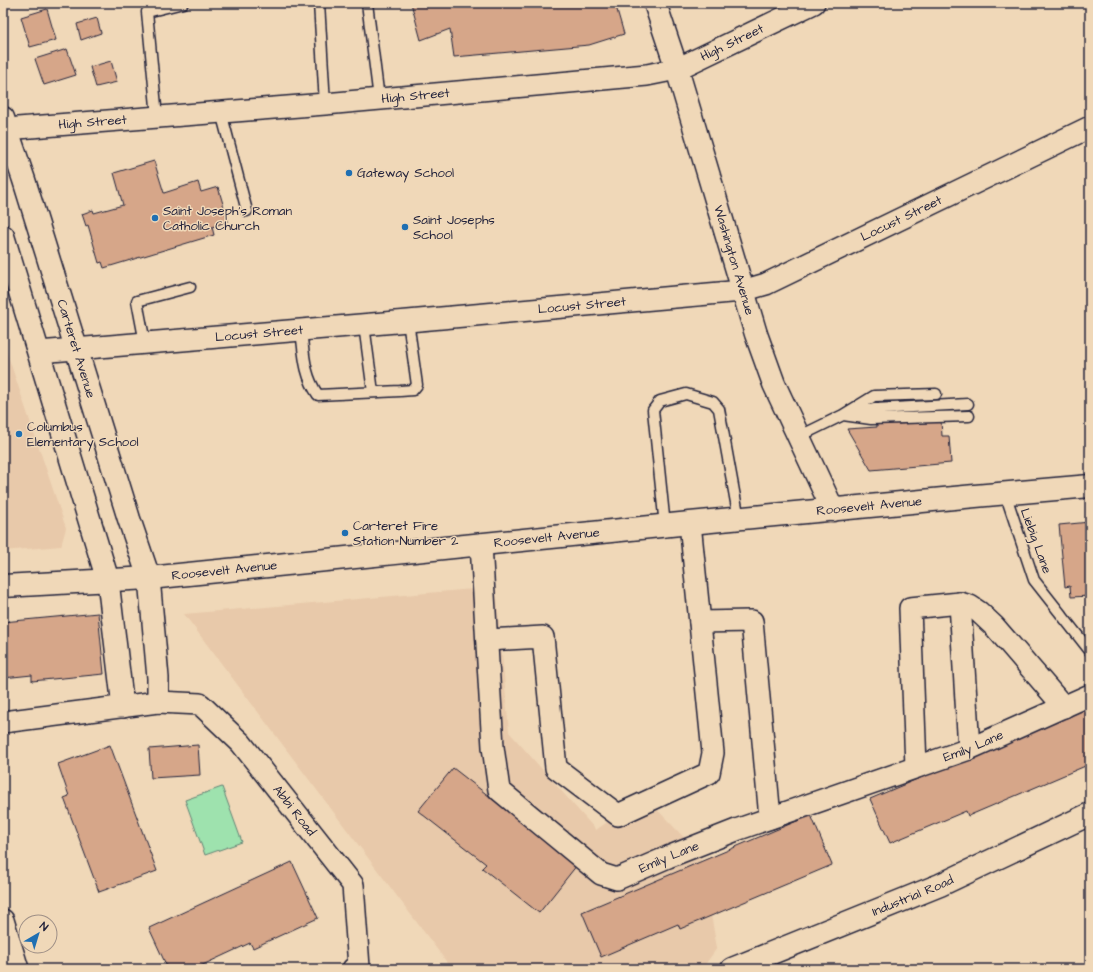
<svg xmlns="http://www.w3.org/2000/svg" width="1093" height="972" viewBox="0 0 1093 972" font-family="'Architects Daughter',sans-serif">
  <style>
    .built { fill: #e8c9aa }
    .green { fill: #9ee2ae; stroke: #608274 }
    .building { fill: #d6a689; stroke: #22223b }
    .lines { fill: none; stroke-linecap: round; stroke-linejoin: round }
    .lane-casing { stroke: #22223b; stroke-width: 13 }
    .street-casing { stroke: #22223b; stroke-width: 24 }
    .secondary-casing { stroke: #22223b; stroke-width: 25 }
    .lane { stroke: #f0d8b8; stroke-width: 10 }
    .street { stroke: #f0d8b8; stroke-width: 21 }
    .secondary { stroke: #f0d8b8; stroke-width: 22 }
    .poi-dot { fill: #1f6fb2; stroke: #f0d8b8; stroke-width: 1.5 }
    .labels { text-anchor: middle; dominant-baseline: central; stroke-width: 3; stroke-linejoin: round; paint-order: stroke }
    .street-label { font-size: 13px; fill: #22223b; stroke: #f0d8b8 }
    .poi-label { font-size: 13px; fill: #22223b; stroke: #f0d8b8; text-anchor: start }
  </style>
  <rect width="100%" height="100%" fill="#f0d8b8"/>
  <filter id="ink" filterUnits="userSpaceOnUse"><feTurbulence type="fractalNoise" baseFrequency=".025" numOctaves="2"/><feDisplacementMap in="SourceGraphic" scale="8" xChannelSelector="R" yChannelSelector="G"/><feConvolveMatrix kernelMatrix="1 2 1 2 8 2 1 2 1" color-interpolation-filters="sRGB"/></filter>
  <g filter="url(#ink)">
    <path class="built" d="M 3,341 L 66,528 L 61,546 L 3,551 Z
      M 496,587 L 509,732 L 596,830 L 644,796 L 700,854 L 717,948 L 702,969 L 452,969 L 184,614 Z"/>
    <path class="green" d="M 222,787 L 242,842 L 205,855 L 185,800 Z"/>
    <path class="building" d="M 411,3 L 615,3 L 624,34 L 589,45 L 454,57 L 450,29 L 421,40 Z
      M 47,9 L 56,40 L 30,47 L 21,17 Z
      M 97,18 L 101,33 L 81,40 L 77,24 Z
      M 67,49 L 76,75 L 44,85 L 35,59 Z
      M 111,61 L 117,82 L 96,87 L 90,67 Z
      M 154,161 L 164,193 L 198,182 L 201,192 L 218,187 L 228,221 L 212,227 L 214,235 L 104,268 L 102,262 L 99,263 L 88,225 L 86,226 L 82,214 L 93,210 L 94,213 L 123,205 L 114,173 Z
      M 896,396 L 898,424 L 941,421 L 942,436 L 949,436 L 951,463 L 871,470 L 847,429 L 877,427 L 875,398 Z
      M 1090,522 L 1090,596 L 1071,597 L 1070,586 L 1065,587 L 1059,525 Z
      M 98,613 L 104,674 L 32,681 L 32,675 L 3,678 L 3,622 Z
      M 1090,706 L 1090,764 L 968,816 L 966,811 L 890,843 L 870,799 Z
      M 110,745 L 157,871 L 99,892 L 64,798 L 69,796 L 58,764 Z
      M 198,745 L 200,775 L 151,778 L 149,749 Z
      M 453,768 L 577,865 L 539,913 L 482,868 L 486,864 L 418,811 Z
      M 811,815 L 832,865 L 680,929 L 678,924 L 601,957 L 582,912 Z
      M 292,862 L 318,918 L 253,948 L 250,943 L 194,969 L 168,969 L 149,928 Z"/>
    <g class="lines">
      <defs>
        <path id="lane" d="M 319,3 L 325,104
          M 367,3 L 379,99
          M 221,112 L 247,211
          M 157,117 L 147,12 L 183,3
          M 364,325 L 373,392
          M 301,330 C 304,354 304,375 318,395 L 400,391 L 413,390 L 417,385 L 408,321
          M 145,343 L 137,301 L 190,287
          M 851,414 L 875,409 L 968,404
          M 843,415 L 871,419 L 969,416
          M 798,437 L 843,415 L 874,396 L 936,394
          M 1005,493 L 1034,580 L 1090,651
          M 665,526 L 653,410 L 660,401 L 686,394 L 713,402 L 719,409 L 739,519"/>
        <g id="street">
          <path id="s1" d="M 3,134 L 18,128 L 325,104 L 647,75 L 677,69 L 814,3"/>
          <path id="s2" d="M 39,352 L 408,321 L 742,291 L 766,284 L 1090,127"/>
          <path id="s3" d="M 481,544 L 493,747 L 499,790 L 601,874 L 617,879 L 668,857 L 739,829 L 969,749 L 1090,695"/>
          <path d="M 149,578 L 158,678 L 158,702"/>
          <path d="M 108,581 L 123,707"/>
          <path d="M 960,603 L 969,749"/>
          <path d="M 700,622 L 752,621 L 770,818"/>
          <path d="M 487,640 L 543,637 L 556,768 L 618,815 L 709,773 L 713,753 L 690,523"/>
          <path id="s4" d="M 3,722 L 158,702 L 200,704 L 241,743 L 353,885 L 359,967 L 353,969"/>
          <path d="M 916,767 L 910,608 L 960,603 L 970,606 L 979,612 L 995,627 L 1064,707"/>
          <path d="M 3,920 L 18,969"/>
        </g>
        <g id="secondary">
          <path id="s5" d="M 655,3 L 677,69 L 756,334 L 774,384 L 833,510"/>
          <path id="s6" d="M 3,118 L 24,180 L 129,519 L 149,578"/>
          <path d="M 3,236 L 108,581"/>
          <path id="s7" d="M 3,586 L 149,578 L 690,523 L 975,496 L 1090,486"/>
          <path id="s8" d="M 732,969 L 940,885 L 1090,814"/>
        </g>
      </defs>
      <use href="#lane" class="lane-casing"/>
      <use href="#street" class="street-casing"/>
      <use href="#secondary" class="secondary-casing"/>
      <use href="#lane" class="lane"/>
      <use href="#street" class="street"/>
      <use href="#secondary" class="secondary"/>
    </g>
  </g>
  <g class="poi-dot">
    <circle cx="349" cy="173" r="4"/>
    <circle cx="155" cy="218" r="4"/>
    <circle cx="405" cy="227" r="4"/>
    <circle cx="19" cy="434" r="4"/>
    <circle cx="345" cy="533" r="4"/>
  </g>
  <g class="labels">
    <g class="street-label">
      <text stroke="none"><textPath href="#s1" startOffset="739">High Street</textPath></text>
      <text stroke="none"><textPath href="#s1" startOffset="415">High Street</textPath></text>
      <text stroke="none"><textPath href="#s1" startOffset="91">High Street</textPath></text>
      <text stroke="none"><textPath href="#s2" startOffset="881">Locust Street</textPath></text>
      <text stroke="none"><textPath href="#s5" startOffset="269">Washington Avenue</textPath></text>
      <text stroke="none"><textPath href="#s2" startOffset="545">Locust Street</textPath></text>
      <text stroke="none"><textPath href="#s2" startOffset="221">Locust Street</textPath></text>
      <text stroke="none"><textPath href="#s6" startOffset="242">Carteret Avenue</textPath></text>
      <text stroke="none"><textPath href="#s7" startOffset="870">Roosevelt Avenue</textPath></text>
      <text stroke="none"><textPath href="#s7" startOffset="546">Roosevelt Avenue</textPath></text>
      <text transform="translate(1036 541) rotate(70)">Liebig Lane</text>
      <text stroke="none"><textPath href="#s7" startOffset="222">Roosevelt Avenue</textPath></text>
      <text stroke="none"><textPath href="#s3" startOffset="776">Emily Lane</textPath></text>
      <text stroke="none"><textPath href="#s4" startOffset="341">Abbi Road</textPath></text>
      <text stroke="none"><textPath href="#s3" startOffset="452">Emily Lane</textPath></text>
      <text stroke="none"><textPath href="#s8" startOffset="195">Industrial Road</textPath></text>
    </g>
    <g class="poi-label">
      <text x="357" y="173">Gateway School</text>
      <text x="163" y="211">Saint Joseph's Roman<tspan x="163" dy="15">Catholic Church</tspan></text>
      <text x="413" y="220">Saint Josephs<tspan x="413" dy="15">School</tspan></text>
      <text x="27" y="427">Columbus<tspan x="27" dy="15">Elementary School</tspan></text>
      <text x="353" y="526">Carteret Fire<tspan x="353" dy="15">Station Number 2</tspan></text>
    </g>
  </g>
  <rect width="1093" height="972" fill="none" stroke="#f0d8b8" stroke-width="16"/>
  <rect x="8" y="8" width="1077" height="956" fill="none" stroke="#22223b" stroke-width="1.5" filter="url(#ink)"/>
  <g transform="translate(38 934) rotate(38)"><circle r="19" fill="#f0d8b8" stroke="#9e8f86"/>
  <path d="M0-3L7 15L0 10L-7 15Z" fill="#1f6fb2"/>
  <text y="-6" font-size="11" font-weight="bold" text-anchor="middle" fill="#22223b">N</text>
  </g>
</svg>
